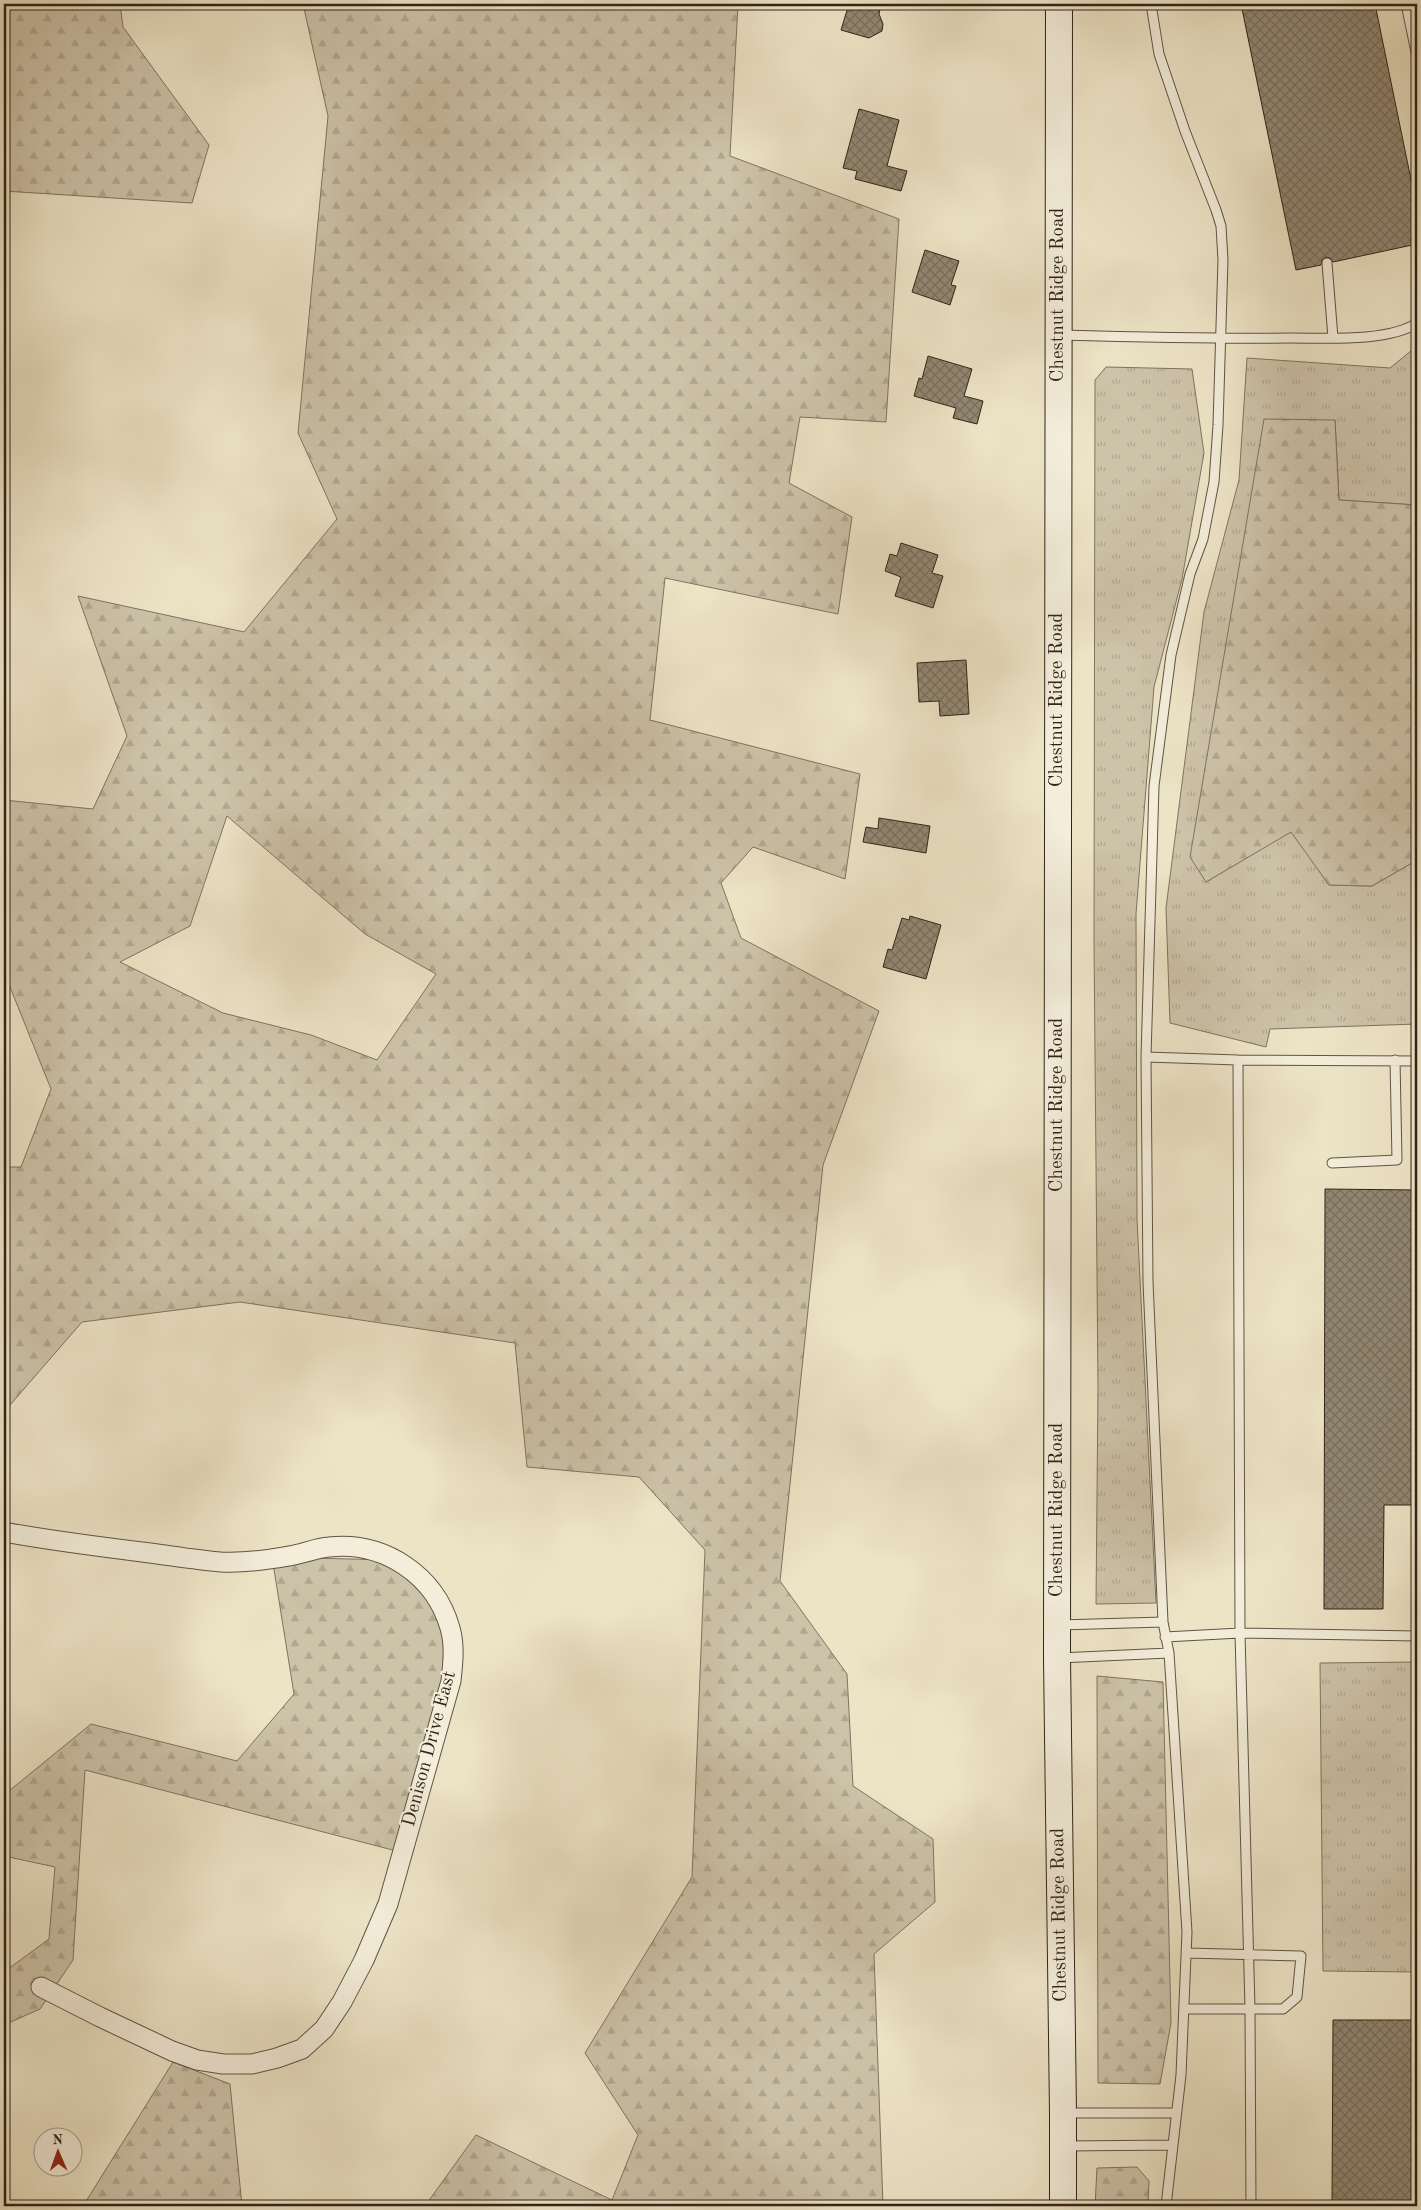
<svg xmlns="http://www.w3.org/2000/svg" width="1421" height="2210" viewBox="0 0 1421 2210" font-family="'Old Standard TT',serif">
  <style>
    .grass { fill: url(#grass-tufts); stroke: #7e7461 }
    .forest { fill: url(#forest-firs); stroke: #7e7461; fill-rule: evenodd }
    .building { fill: url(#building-cross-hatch); stroke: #302419 }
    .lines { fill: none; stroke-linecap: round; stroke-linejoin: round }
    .lane-casing { stroke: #5f5444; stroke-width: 11 }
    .street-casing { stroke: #5f5444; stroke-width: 21 }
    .secondary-casing { stroke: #302419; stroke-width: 28 }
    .lane { stroke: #f3edda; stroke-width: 9 }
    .street { stroke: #f3edda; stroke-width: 19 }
    .secondary { stroke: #f3edda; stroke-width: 26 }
    .labels { text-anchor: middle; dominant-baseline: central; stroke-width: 4; stroke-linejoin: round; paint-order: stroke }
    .street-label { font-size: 19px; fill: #302419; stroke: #f3edda }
  </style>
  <defs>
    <pattern id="grass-tufts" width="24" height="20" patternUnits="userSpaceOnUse" patternTransform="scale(1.25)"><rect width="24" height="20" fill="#cdc3a9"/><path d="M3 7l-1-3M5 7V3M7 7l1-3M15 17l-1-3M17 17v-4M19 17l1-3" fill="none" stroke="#b0a791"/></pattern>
    <pattern id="forest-firs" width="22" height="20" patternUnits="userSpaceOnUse" patternTransform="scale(1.25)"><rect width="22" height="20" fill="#cdc3a9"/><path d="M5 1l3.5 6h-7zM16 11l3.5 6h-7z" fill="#b0a791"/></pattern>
    <pattern id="building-cross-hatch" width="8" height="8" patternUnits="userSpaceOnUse" patternTransform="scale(1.25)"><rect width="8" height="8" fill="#928873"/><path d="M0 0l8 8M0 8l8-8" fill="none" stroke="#786f5e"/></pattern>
  </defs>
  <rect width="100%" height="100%" fill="#ede4c6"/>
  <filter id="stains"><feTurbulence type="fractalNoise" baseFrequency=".004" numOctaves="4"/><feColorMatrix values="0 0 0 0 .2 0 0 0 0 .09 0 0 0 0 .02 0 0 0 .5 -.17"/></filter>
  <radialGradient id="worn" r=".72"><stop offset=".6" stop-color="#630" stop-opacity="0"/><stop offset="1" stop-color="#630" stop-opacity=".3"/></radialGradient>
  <path class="grass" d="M 1417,346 L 1417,505 L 1339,500 L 1335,420 L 1206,882 L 1291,831 L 1329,885 L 1372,886 L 1417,860 L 1417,1024 L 1270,1029 L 1266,1047 L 1170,1023 L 1166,908 L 1204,612 L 1239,480 L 1247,358 L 1390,368 Z
    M 1106,367 L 1192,369 L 1204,453 L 1182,579 L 1154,687 L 1136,914 L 1137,1219 L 1156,1603 L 1096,1604 L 1098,1388 L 1094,940 L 1095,380 Z
    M 1417,1662 L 1417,1972 L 1323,1971 L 1320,1663 Z"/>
  <path class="forest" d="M 4,4 L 120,4 L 123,27 L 209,145 L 192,203 L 4,191 Z
    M 303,4 L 738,4 L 730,156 L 899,219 L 886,422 L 800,417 L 789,483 L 852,517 L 838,614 L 665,578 L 650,720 L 860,774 L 845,879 L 753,847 L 721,883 L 741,938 L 879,1011 L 823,1165 L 780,1581 L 847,1674 L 853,1786 L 933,1839 L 935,1902 L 874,1954 L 883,2206 L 425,2206 L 476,2135 L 612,2200 L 638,2135 L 585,2053 L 692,1877 L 705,1550 L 639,1477 L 527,1467 L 515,1343 L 240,1302 L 82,1322 L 4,1412 L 4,1167 L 21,1167 L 51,1089 L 4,972 L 4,800 L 93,809 L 127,736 L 78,596 L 244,632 L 337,519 L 298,433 L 328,116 ZM 227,816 L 365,934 L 436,974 L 377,1060 L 311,1035 L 223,1013 L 120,962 L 190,926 Z
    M 1264,419 L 1335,420 L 1339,500 L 1417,505 L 1417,860 L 1372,886 L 1329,885 L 1291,832 L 1206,882 L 1190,857 Z
    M 272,1557 L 391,1560 L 454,1630 L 408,1854 L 85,1770 L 73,1960 L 40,2009 L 4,2025 L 4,1972 L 49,1939 L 55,1867 L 4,1856 L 4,1789 L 9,1791 L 91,1724 L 237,1761 L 294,1694 Z
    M 1097,1676 L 1163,1682 L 1171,2023 L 1160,2084 L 1098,2083 Z
    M 173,2062 L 230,2084 L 242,2206 L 83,2206 Z
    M 1137,2167 L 1149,2181 L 1148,2206 L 1095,2206 L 1097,2168 Z"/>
  <path class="building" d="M 849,4 L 881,4 L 879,14 L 883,24 L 882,31 L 869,38 L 841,30 Z
    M 1241,4 L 1375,4 L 1417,209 L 1417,244 L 1333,262 L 1330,258 L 1326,257 L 1322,260 L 1321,265 L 1296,270 Z
    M 859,109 L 899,120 L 887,166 L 907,171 L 901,191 L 855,179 L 857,171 L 843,168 Z
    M 925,250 L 959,261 L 951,285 L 956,286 L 950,305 L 912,292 Z
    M 928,356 L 972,369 L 964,396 L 983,401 L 977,424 L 953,418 L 956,408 L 914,396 L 919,378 L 922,379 Z
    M 901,543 L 938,555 L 932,573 L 943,576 L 933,608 L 895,596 L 901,577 L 885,571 L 890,554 L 897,556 Z
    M 966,660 L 969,714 L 940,716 L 939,701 L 919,702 L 917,663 Z
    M 879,818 L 930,826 L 926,853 L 863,842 L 866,827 L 878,829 Z
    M 910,916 L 941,925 L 926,979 L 883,967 L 888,949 L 892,950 L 902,918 L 909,920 Z
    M 1325,1189 L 1417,1190 L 1417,1505 L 1384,1505 L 1383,1609 L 1324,1609 Z
    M 1333,2020 L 1417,2020 L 1417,2206 L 1332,2206 Z"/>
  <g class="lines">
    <defs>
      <path id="lane" d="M 1151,4 L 1159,54 L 1185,131 L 1216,210 L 1221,226 L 1223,260 L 1218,425 L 1214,482 L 1203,539 L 1190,574 L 1171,655 L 1154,786 L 1146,1057 L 1148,1282 L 1163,1622 L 1169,1653 L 1187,1932 L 1181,2075 L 1166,2206
        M 1406,4 L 1417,57
        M 1327,263 L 1333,338
        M 1060,335 C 1137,337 1214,339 1291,338 C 1325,338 1389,342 1417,323
        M 1146,1057 L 1238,1060 L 1417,1061
        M 1238,1060 L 1240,1633 L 1250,2008 L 1251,2206
        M 1332,1163 L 1397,1160 L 1395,1060
        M 1059,1625 L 1163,1622
        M 1165,1637 L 1240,1633 L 1417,1636
        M 1059,1658 L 1169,1653
        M 1186,2009 L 1283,2009 L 1297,1997 L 1301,1956 L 1187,1953
        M 1066,2113 L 1176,2113
        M 1065,2146 L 1172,2145"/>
      <path id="street" d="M 4,1532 C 52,1541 101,1547 150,1553 C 173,1556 197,1560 221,1562 C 243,1563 267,1560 289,1556 C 302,1554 316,1548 329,1547 C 384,1541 435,1575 450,1628 C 455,1645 453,1663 451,1681 L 388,1904 L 364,1960 L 342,2002 L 324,2029 L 302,2049 L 277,2058 L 252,2064 L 223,2064 L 197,2060 L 172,2051 L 100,2017 L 41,1987"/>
      <path id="secondary" d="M 1059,4 L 1057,1658 L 1063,2113 L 1063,2206"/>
    </defs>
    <use href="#lane" class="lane-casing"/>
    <use href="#street" class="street-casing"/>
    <use href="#secondary" class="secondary-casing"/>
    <use href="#lane" class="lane"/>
    <use href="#street" class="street"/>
    <use href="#secondary" class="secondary"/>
  </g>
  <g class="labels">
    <g class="street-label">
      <text transform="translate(1058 295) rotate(-90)">Chestnut Ridge Road</text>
      <text transform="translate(1057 700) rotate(-90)">Chestnut Ridge Road</text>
      <text transform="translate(1057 1105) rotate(-90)">Chestnut Ridge Road</text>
      <text transform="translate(1057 1510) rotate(-90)">Chestnut Ridge Road</text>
      <text transform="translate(430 1749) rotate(-75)">Denison Drive East</text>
      <text transform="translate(1060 1915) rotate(-91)">Chestnut Ridge Road</text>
    </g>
  </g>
  <rect width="1421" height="2210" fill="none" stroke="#ede4c6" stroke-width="20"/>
  <rect x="5" y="5" width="1411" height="2200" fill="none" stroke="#302419" stroke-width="2.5"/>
  <rect x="10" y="10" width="1401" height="2190" fill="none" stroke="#302419"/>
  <g transform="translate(58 2152) rotate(358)"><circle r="24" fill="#f3edda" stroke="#a59d8d"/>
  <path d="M0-4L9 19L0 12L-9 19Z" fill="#8f2418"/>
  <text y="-8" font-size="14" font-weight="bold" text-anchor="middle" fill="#302419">N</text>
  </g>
  <rect width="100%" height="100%" filter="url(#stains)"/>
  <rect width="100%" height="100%" fill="url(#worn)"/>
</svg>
